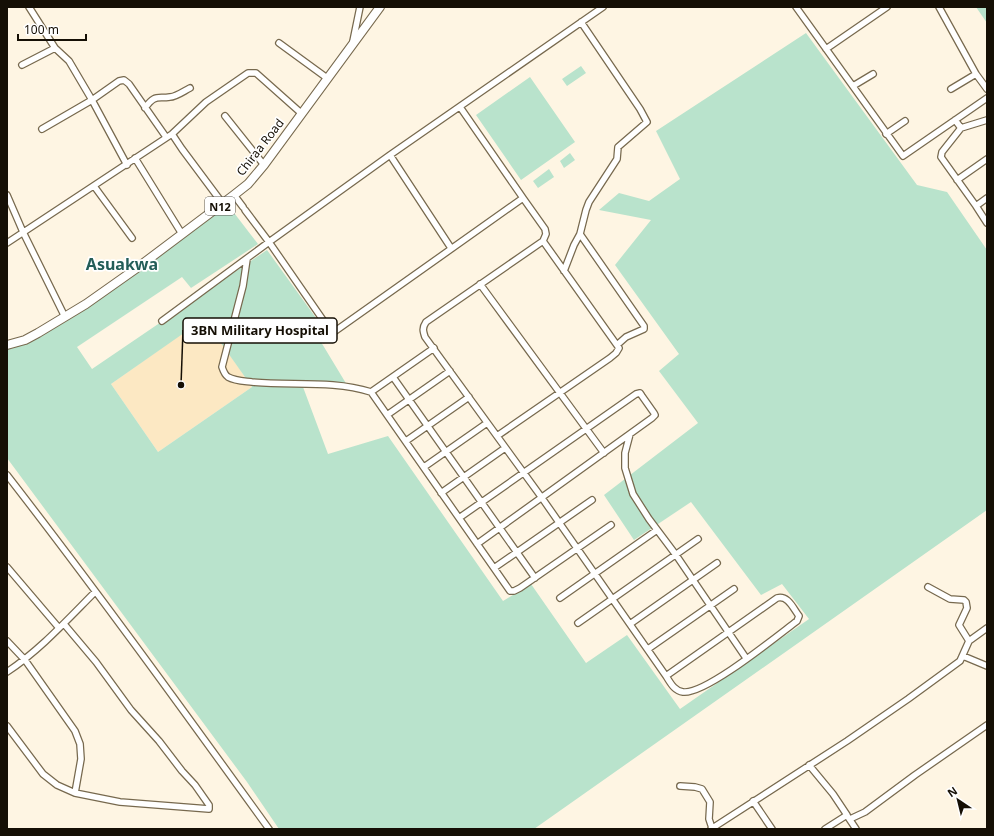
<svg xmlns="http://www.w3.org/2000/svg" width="994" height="836" viewBox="0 0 994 836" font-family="'Noto Sans',sans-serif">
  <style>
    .built { fill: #fce8c3 }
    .green { fill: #b9e3cc; fill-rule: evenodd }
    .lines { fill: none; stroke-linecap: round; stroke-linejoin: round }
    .minor-casing { stroke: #77694e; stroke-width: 8 }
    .highway-casing { stroke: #77694e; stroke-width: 10 }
    .minor { stroke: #fff; stroke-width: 5.5 }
    .highway { stroke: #fff; stroke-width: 8 }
    .labels { text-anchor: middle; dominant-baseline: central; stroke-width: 3.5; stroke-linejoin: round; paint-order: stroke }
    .shield { fill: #fff; stroke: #5b5750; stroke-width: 1 }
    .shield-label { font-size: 11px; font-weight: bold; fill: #150f05 }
    .street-label { font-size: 12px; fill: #150f05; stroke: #fff }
    .district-label { font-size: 16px; font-weight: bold; fill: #235d58; stroke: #fff }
    .leader { fill: none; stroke: #150f05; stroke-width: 1.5 }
    .callout-dot { fill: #150f05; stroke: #fff; stroke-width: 1.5 }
    .callout { fill: #fff; stroke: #150f05; stroke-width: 1.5 }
    .callout-label { font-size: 13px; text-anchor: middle; font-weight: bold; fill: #150f05 }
  </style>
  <rect width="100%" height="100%" fill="#fef5e3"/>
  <path class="built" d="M 204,318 L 252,387 L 158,452 L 111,384 Z"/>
  <path class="green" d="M 976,7 L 987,7 L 987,23 Z
    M 806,33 L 917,185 L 947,192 L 987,250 L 987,510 L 534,829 L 279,829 L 247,782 L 7,458 L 7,345 L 25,343 L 65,322 L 157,258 L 228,205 L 258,244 L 191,288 L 182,277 L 77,347 L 92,369 L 267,250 L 324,329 L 321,342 L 347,385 L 303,387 L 328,454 L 388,436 L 503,601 L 531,584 L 586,663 L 627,635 L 680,709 L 809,619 L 782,584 L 761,595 L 691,502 L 634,540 L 604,495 L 698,423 L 659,371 L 679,354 L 615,265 L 651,220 L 599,210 L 619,193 L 649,201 L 680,179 L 656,131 ZM 204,319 L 252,387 L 158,452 L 111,384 Z
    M 581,66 L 586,73 L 567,86 L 562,79 Z
    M 530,77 L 575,142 L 521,180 L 476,115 Z
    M 570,153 L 575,160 L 564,168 L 560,161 Z
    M 549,169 L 554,177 L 538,188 L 533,181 Z"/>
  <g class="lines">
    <defs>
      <path id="minor" d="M 29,7 L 55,48 L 69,61 L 92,100 L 42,129
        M 796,7 L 903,156 L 987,98
        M 939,7 L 976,74
        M 353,41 L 360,7
        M 279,43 L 327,78
        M 826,49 L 887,7
        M 22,65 L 55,48
        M 853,86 L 873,74
        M 951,89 L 976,74 L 987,89
        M 145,108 C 155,94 157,99 170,97 C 176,97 184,91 190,88
        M 225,116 L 264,165
        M 955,120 L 961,128 L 987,120
        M 961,128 L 942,152 L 941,157 L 976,206
        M 172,134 L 182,149 L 223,204
        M 886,134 L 905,121
        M 390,155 L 451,248
        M 135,158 L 182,234
        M 127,165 L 92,100 L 119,81 L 124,80 L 129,84 L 166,137
        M 957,180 L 987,159
        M 94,186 L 132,238
        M 7,195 L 23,232 L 65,317
        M 234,195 L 243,207
        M 523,198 L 545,229 L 546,234 L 543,241 L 426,322 C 422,328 423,331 425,337 L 542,498 L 666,676 C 670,682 674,691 683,692 C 705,695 777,636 797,621 L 799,616 C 793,608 788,595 777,598 L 666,676
        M 987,198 L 976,206 L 987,223
        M 245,210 L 269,242 L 390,155 L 603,7
        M 580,234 L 644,326 L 644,329 L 626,337 L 617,345
        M 7,243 L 172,134 L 206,102 L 248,73 L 256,73 L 301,113
        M 247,259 L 243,286 L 222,367 C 223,370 225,375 228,377 C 235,381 244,381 252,382 C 291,386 332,380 371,392 L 510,591 L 514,591 L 520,588 L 611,525
        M 564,271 L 574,245 L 580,234 L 586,210 L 589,202 L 617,159 L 618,147 L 647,122 L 640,109 L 581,22
        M 480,284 L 604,453
        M 162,321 L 269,242 L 332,333
        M 324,339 L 523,198 L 460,107
        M 393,377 L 535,578
        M 371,392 L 434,348
        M 387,415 L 450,371
        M 630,434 L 625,453 L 625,468 L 633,494 L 649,519 L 676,555 L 746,658
        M 497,436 L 610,358 L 616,353 L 619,348 L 543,241
        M 406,441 L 469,397
        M 424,467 L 487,423
        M 7,475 C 97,591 183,710 269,829
        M 441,493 L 505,448
        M 459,518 L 636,394 L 640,393 L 642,396 L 654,413 L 655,415 L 652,418 L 477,544
        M 7,567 L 59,628
        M 494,568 L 592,500
        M 928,587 L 950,599 L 964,600 L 966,602 L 967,608 L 959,625 L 969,641
        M 560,598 L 657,530
        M 578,623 L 698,539
        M 630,624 L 717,563
        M 7,641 L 25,660 L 75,731 L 80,744 L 81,759 L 75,793
        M 648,649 L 734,589
        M 963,656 L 987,666
        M 7,672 C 40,650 67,620 95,592
        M 7,726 L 43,774 L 57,785 L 75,793 L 120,802 L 209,809 L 209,805 L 195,785 L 182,771 L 159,741 L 131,710 L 96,662 L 64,624
        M 809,765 L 833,794 L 847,815 L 825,829
        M 680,786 L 695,787 L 702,789 L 710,802 L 709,819 L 712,828
        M 753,801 L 772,829
        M 848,817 L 856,829
        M 850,819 L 865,812 L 915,775 L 987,725
        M 711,829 L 847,741 L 908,699 L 960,661 L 969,641 L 987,628"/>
      <path id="highway" d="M 7,345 L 25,340 L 38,333 L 86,304 L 137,268 L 234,195 L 248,184 L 264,165 L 380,7"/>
    </defs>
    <use href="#minor" class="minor-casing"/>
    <use href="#highway" class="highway-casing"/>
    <use href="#minor" class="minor"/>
    <use href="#highway" class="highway"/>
  </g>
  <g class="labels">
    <rect class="shield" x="205" y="197" width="30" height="18" rx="3"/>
    <g class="shield-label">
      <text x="220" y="206">N12</text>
    </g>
    <g class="street-label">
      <text transform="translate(260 147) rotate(-52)">Chiraa Road</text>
    </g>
    <g class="district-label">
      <text x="122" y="264">Asuakwa</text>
    </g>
  </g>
  <path class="leader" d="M181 385L183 330"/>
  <circle class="callout-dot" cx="181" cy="385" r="4"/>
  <rect class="callout" x="183" y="318" width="154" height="25" rx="4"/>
  <g class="callout-label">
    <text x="260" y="335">3BN Military Hospital</text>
  </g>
  <rect width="994" height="836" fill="none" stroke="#150f05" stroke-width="16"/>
  <g transform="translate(958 800) rotate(325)" stroke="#ffffff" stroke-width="3" paint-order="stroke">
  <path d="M0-3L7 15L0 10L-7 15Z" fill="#150f05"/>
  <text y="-6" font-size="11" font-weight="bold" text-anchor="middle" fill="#150f05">N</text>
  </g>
  <path d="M18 34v6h68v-6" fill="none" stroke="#150f05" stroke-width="2"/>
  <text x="24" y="34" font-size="12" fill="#150f05" stroke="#ffffff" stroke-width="3" paint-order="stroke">100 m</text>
</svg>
